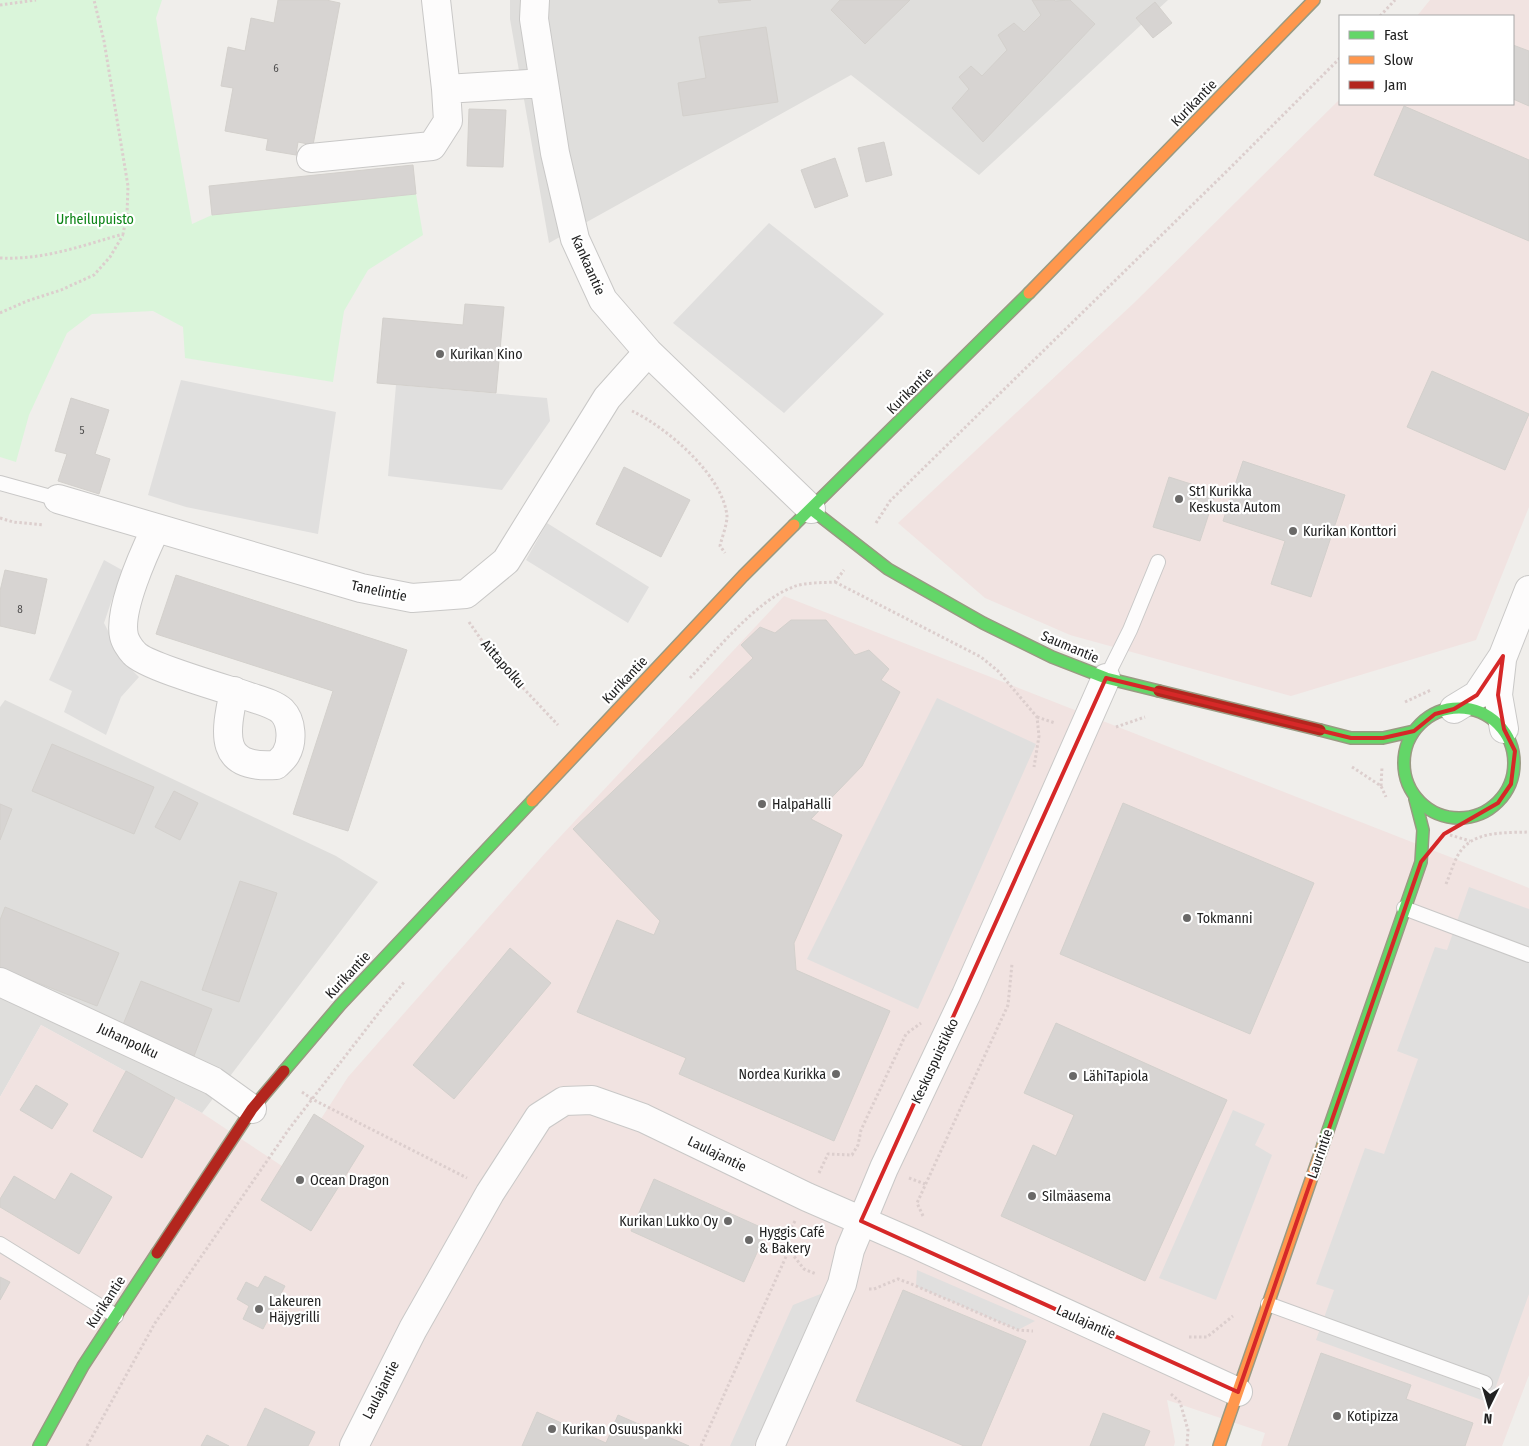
<svg xmlns="http://www.w3.org/2000/svg" width="1529" height="1446" viewBox="0 0 1529 1446" font-family="'Fira Sans Condensed',sans-serif">
  <style>
    .residential { fill: #dfdedc }
    .commercial { fill: #f1e3e1 }
    .park { fill: #daf5da }
    .parking { fill: #e0dfde }
    .building { fill: #d7d4d2; stroke: #d3d0cc }
    .lines { fill: none; stroke-linecap: round; stroke-linejoin: round }
    .lane-casing { stroke: #c9c8c7; stroke-width: 16 }
    .street-casing { stroke: #c9c8c7; stroke-width: 30 }
    .fast-casing { stroke: #999a82; stroke-width: 14 }
    .slow-casing { stroke: #999a82; stroke-width: 14 }
    .jam-casing { stroke: #999a82; stroke-width: 14 }
    .path { stroke: #dccecd; stroke-width: 3; stroke-dasharray: 2.5 2.5; stroke-linecap: butt }
    .lane { stroke: #fdfcfc; stroke-width: 14 }
    .street { stroke: #fdfcfc; stroke-width: 28 }
    .fast { stroke: #63d668; stroke-width: 11 }
    .slow { stroke: #ff974d; stroke-width: 11 }
    .jam { stroke: #b3261e; stroke-width: 11 }
    .marked { fill: none; stroke: #d62828; stroke-width: 4; stroke-linejoin: round }
    .poi-dot { fill: #6a6968; stroke: #fff; stroke-width: 2 }
    .labels { text-anchor: middle; dominant-baseline: central; stroke-width: 4.5; stroke-linejoin: round; paint-order: stroke }
    .number-label { font-size: 11px; fill: #4f4e4e }
    .street-label { font-size: 14px; fill: #222; stroke: #fff }
    .park-label { font-size: 14px; fill: #0c8416; stroke: #fff }
    .poi-label { font-size: 14px; fill: #222; stroke: #fff; text-anchor: start }
  </style>
  <rect width="100%" height="100%" fill="#f0eeeb"/>
  <path class="residential" d="M 510,0 L 1168,0 L 979,175 L 851,75 L 549,243 L 510,19 Z
    M 5,700 L 336,856 L 378,882 L 202,1113 L 41,1025 L 0,1097 L 0,707 Z"/>
  <path class="commercial" d="M 1430,0 L 1529,0 L 1529,507 L 1476,640 L 1291,696 L 1070,635 L 985,598 L 898,523 L 1135,302 L 1340,99 L 1340,104 L 1513,104 L 1513,16 L 1417,16 Z
    M 784,596 L 1529,888 L 1529,1375 L 1502,1446 L 1261,1446 L 1265,1433 L 1167,1400 L 1175,1442 L 1174,1446 L 0,1446 L 0,1097 L 41,1025 L 202,1113 L 288,1170 L 348,1077 L 546,852 Z"/>
  <path class="park" d="M 0,0 L 162,0 L 156,18 L 192,224 L 212,215 L 416,194 L 423,235 L 368,270 L 344,311 L 333,382 L 185,358 L 183,327 L 153,311 L 92,314 L 67,333 L 29,415 L 16,462 L 0,457 Z"/>
  <path class="parking" d="M 769,223 L 884,314 L 784,413 L 673,323 Z
    M 181,380 L 336,412 L 318,534 L 186,507 L 148,495 Z
    M 396,385 L 547,398 L 550,421 L 502,490 L 388,476 Z
    M 547,523 L 649,587 L 628,623 L 526,560 Z
    M 104,560 L 122,570 L 104,623 L 124,662 L 139,677 L 121,697 L 106,735 L 64,712 L 72,691 L 49,680 Z
    M 937,698 L 1036,744 L 918,1009 L 807,959 Z
    M 1469,887 L 1529,909 L 1529,1294 L 1490,1403 L 1316,1340 L 1334,1290 L 1316,1284 L 1365,1148 L 1384,1154 L 1418,1059 L 1397,1051 L 1435,947 L 1447,950 Z
    M 1233,1110 L 1265,1124 L 1255,1145 L 1272,1155 L 1216,1300 L 1159,1278 Z
    M 917,1270 L 1035,1321 L 1018,1330 L 916,1286 Z
    M 823,1293 L 754,1446 L 730,1446 L 793,1305 Z"/>
  <path class="building" d="M 278,0 L 326,0 L 340,3 L 313,145 L 298,142 L 296,155 L 266,150 L 268,139 L 225,131 L 233,88 L 221,86 L 228,47 L 245,51 L 251,18 L 274,23 Z
    M 718,0 L 751,0 L 719,3 Z
    M 840,0 L 910,0 L 865,44 L 831,10 Z
    M 1032,0 L 1054,0 L 1055,1 L 1070,0 L 1095,24 L 983,142 L 952,108 L 969,89 L 959,77 L 971,66 L 982,76 L 1007,50 L 998,35 L 1014,23 L 1024,32 L 1041,15 Z
    M 1155,2 L 1172,23 L 1153,38 L 1136,18 Z
    M 766,27 L 778,102 L 683,116 L 678,83 L 706,78 L 699,37 Z
    M 1513,45 L 1529,51 L 1529,106 L 1513,99 Z
    M 1404,106 L 1529,160 L 1529,241 L 1374,175 Z
    M 469,109 L 506,110 L 503,167 L 467,166 Z
    M 884,142 L 892,175 L 866,182 L 858,148 Z
    M 835,158 L 848,196 L 815,208 L 801,170 Z
    M 413,165 L 416,194 L 212,215 L 209,186 Z
    M 465,304 L 504,307 L 496,393 L 377,383 L 383,318 L 463,325 Z
    M 1432,371 L 1529,414 L 1505,470 L 1407,427 Z
    M 71,398 L 109,410 L 95,454 L 110,459 L 99,494 L 58,481 L 67,454 L 55,451 Z
    M 1243,461 L 1345,495 L 1311,597 L 1271,584 L 1285,541 L 1223,521 Z
    M 624,467 L 690,500 L 661,557 L 596,524 Z
    M 1169,477 L 1216,492 L 1200,541 L 1153,527 Z
    M 5,570 L 47,579 L 35,634 L 0,626 L 0,591 Z
    M 176,575 L 407,650 L 348,831 L 293,814 L 333,691 L 156,634 Z
    M 791,620 L 826,620 L 855,655 L 869,650 L 889,669 L 881,680 L 900,692 L 862,766 L 811,819 L 842,835 L 794,943 L 796,970 L 890,1011 L 834,1141 L 679,1074 L 686,1058 L 577,1012 L 617,920 L 654,935 L 660,921 L 573,829 L 753,658 L 741,645 L 760,627 L 775,633 Z
    M 52,744 L 154,787 L 134,834 L 32,791 Z
    M 174,791 L 198,803 L 180,840 L 155,827 Z
    M 1123,803 L 1314,883 L 1250,1034 L 1060,954 Z
    M 0,804 L 12,809 L 0,840 Z
    M 240,881 L 277,893 L 239,1002 L 202,990 Z
    M 5,907 L 119,953 L 97,1006 L 0,968 L 0,920 Z
    M 510,948 L 551,983 L 454,1099 L 413,1065 Z
    M 141,981 L 212,1009 L 194,1056 L 122,1027 Z
    M 1056,1023 L 1227,1100 L 1145,1281 L 1001,1216 L 1033,1145 L 1056,1156 L 1074,1115 L 1024,1093 Z
    M 126,1071 L 175,1098 L 142,1158 L 93,1131 Z
    M 36,1085 L 68,1104 L 52,1129 L 20,1110 Z
    M 314,1114 L 364,1146 L 311,1231 L 261,1200 Z
    M 71,1173 L 112,1197 L 79,1254 L 0,1207 L 0,1199 L 14,1176 L 55,1200 Z
    M 654,1179 L 767,1230 L 744,1282 L 631,1231 Z
    M 265,1276 L 285,1286 L 263,1329 L 243,1319 L 249,1306 L 237,1299 L 246,1282 L 258,1288 Z
    M 0,1277 L 10,1282 L 0,1300 Z
    M 903,1290 L 1026,1341 L 981,1446 L 964,1446 L 856,1401 Z
    M 1321,1353 L 1411,1385 L 1406,1399 L 1473,1423 L 1465,1446 L 1288,1446 Z
    M 265,1408 L 315,1432 L 308,1446 L 247,1446 Z
    M 537,1412 L 606,1443 L 618,1415 L 689,1446 L 522,1446 Z
    M 1103,1413 L 1150,1431 L 1144,1446 L 1090,1446 Z
    M 207,1435 L 229,1446 L 201,1446 Z"/>
  <g class="lines">
    <defs>
      <path id="lane" d="M 0,483 L 58,499
        M 1106,678 L 1130,630 L 1158,562
        M 1404,908 L 1529,955
        M 0,1244 L 116,1316
        M 1268,1304 L 1485,1383"/>
      <path id="street" d="M 436,0 L 446,89
        M 535,0 L 534,19 L 555,153 L 575,239 L 603,300 L 648,352 L 811,509
        M 311,158 L 432,146 L 448,121 L 446,89 L 544,83
        M 58,499 L 361,588 L 412,598 L 466,594 L 506,561 L 607,398 L 648,352
        M 156,528 C 144,553 118,610 124,636 C 125,641 130,649 134,653 C 145,666 226,689 247,696 C 258,700 273,703 282,711 C 292,721 293,742 286,754 C 284,758 279,762 276,765 C 218,769 225,734 234,691
        M 1502,660 L 1498,695 L 1504,729
        M 1454,709 L 1477,695 L 1503,656 L 1529,590
        M 0,982 L 213,1081 L 252,1109
        M 354,1446 L 413,1329 L 490,1193 L 539,1117 L 564,1101 L 592,1100 L 643,1118 L 807,1197 L 915,1244 L 1238,1392
        M 770,1446 L 842,1284 L 850,1250 L 884,1168 L 966,995 L 1106,678"/>
      <path id="fast" d="M 811,509 L 888,569 L 983,623 L 1052,657 L 1106,678 L 1159,691
        M 794,525 L 1029,293
        M1404 763a55 55 0 1 1 110 0a55 55 0 1 1-110 0Z
        M 1320,730 L 1351,738 L 1383,738 L 1414,731
        M 284,1071 L 340,1005 L 532,801
        M 1323,1145 L 1421,862 L 1423,830 L 1415,799
        M 39,1446 L 83,1366 L 157,1253"/>
      <path id="slow" d="M 1029,293 L 1314,0
        M 532,801 L 743,576 L 794,525
        M 1219,1446 L 1323,1145"/>
      <path id="jam" d="M 1159,691 L 1320,730
        M 157,1253 L 252,1109 L 284,1071"/>
    </defs>
    <use href="#lane" class="lane-casing"/>
    <use href="#street" class="street-casing"/>
    <use href="#fast" class="fast-casing"/>
    <use href="#slow" class="slow-casing"/>
    <use href="#jam" class="jam-casing"/>
    <path class="path" d="M 0,5 L 36,0
      M 1380,16 L 1395,0
      M 0,258 C 44,260 81,246 123,234 L 127,214 L 128,186 L 104,41 L 94,0
      M 0,313 L 27,301 L 61,290 L 94,275 L 110,257 L 123,235
      M 632,411 C 666,427 723,475 727,516 C 727,525 722,537 720,546 L 725,553
      M 0,518 L 13,522 L 44,525
      M 876,523 L 890,501 L 1228,170 L 1340,58
      M 835,582 L 981,657 L 998,671 L 1037,717 L 1039,736 L 1034,767
      M 469,622 L 492,655 L 558,725
      M 690,678 C 718,649 756,601 793,587 C 805,582 822,583 835,582 L 844,570
      M 1405,702 L 1431,690
      M 1037,717 L 1055,723
      M 1116,727 L 1145,717
      M 1352,767 L 1381,786 L 1386,797
      M 1381,786 L 1382,767
      M 1450,835 L 1470,841
      M 1446,884 C 1450,875 1453,864 1458,855 C 1472,830 1505,833 1529,832
      M 302,1092 L 312,1099 L 467,1178
      M 819,1173 L 828,1154 L 852,1155 L 858,1145 L 861,1130 L 906,1034 L 921,1023
      M 909,1178 L 925,1184
      M 923,1216 L 917,1203 L 1008,1005 L 1012,964
      M 795,1221 L 786,1237 L 789,1250 L 804,1269 L 816,1274
      M 869,1289 L 874,1289 L 898,1279 L 909,1283 L 1018,1330 L 1033,1331
      M 1189,1337 L 1207,1337 L 1233,1316
      M 1171,1394 L 1180,1402 L 1188,1430 L 1187,1446
      M 87,1446 L 155,1323 L 183,1283 L 289,1129 L 384,1006 L 405,981
      M 701,1446 L 789,1250"/>
    <use href="#lane" class="lane"/>
    <use href="#street" class="street"/>
    <use href="#fast" class="fast"/>
    <use href="#slow" class="slow"/>
    <use href="#jam" class="jam"/>
  </g>
  <path class="marked" d="M 1503,656 L 1498,695 L 1504,729 L 1515,751 L 1511,784 L 1498,803 L 1444,834 L 1421,862 L 1238,1392 L 861,1221 L 1106,678 L 1351,738 L 1383,738 L 1414,731 L 1435,714 L 1454,709 L 1477,695 Z"/>
  <g class="poi-dot">
    <circle cx="440" cy="354" r="5"/>
    <circle cx="1179" cy="499" r="5"/>
    <circle cx="1293" cy="531" r="5"/>
    <circle cx="762" cy="804" r="5"/>
    <circle cx="1187" cy="918" r="5"/>
    <circle cx="836" cy="1074" r="5"/>
    <circle cx="1073" cy="1076" r="5"/>
    <circle cx="300" cy="1180" r="5"/>
    <circle cx="1032" cy="1196" r="5"/>
    <circle cx="728" cy="1221" r="5"/>
    <circle cx="749" cy="1240" r="5"/>
    <circle cx="259" cy="1309" r="5"/>
    <circle cx="1337" cy="1416" r="5"/>
    <circle cx="552" cy="1429" r="5"/>
  </g>
  <g class="labels">
    <g class="number-label">
      <text x="276" y="68">6</text>
      <text x="82" y="430">5</text>
      <text x="20" y="609">8</text>
    </g>
    <g class="street-label">
      <text transform="translate(1194 103) rotate(-46)">Kurikantie</text>
      <text transform="translate(588 265) rotate(66)">Kankaantie</text>
      <text transform="translate(910 391) rotate(-45)">Kurikantie</text>
      <text transform="translate(379 591) rotate(12)">Tanelintie</text>
      <text transform="translate(1070 647) rotate(23)">Saumantie</text>
      <text transform="translate(503 664) rotate(49)">Aittapolku</text>
      <text transform="translate(625 680) rotate(-47)">Kurikantie</text>
      <text transform="translate(348 975) rotate(-47)">Kurikantie</text>
      <text transform="translate(128 1041) rotate(25)">Juhanpolku</text>
      <text transform="translate(935 1061) rotate(-65)">Keskuspuistikko</text>
      <text transform="translate(717 1154) rotate(26)">Laulajantie</text>
      <text transform="translate(1320 1154) rotate(-71)">Laurintie</text>
      <text transform="translate(106 1302) rotate(-57)">Kurikantie</text>
      <text transform="translate(1086 1322) rotate(24)">Laulajantie</text>
      <text transform="translate(381 1390) rotate(-63)">Laulajantie</text>
    </g>
    <g class="park-label">
      <text x="95" y="219">Urheilupuisto</text>
    </g>
    <g class="poi-label">
      <text x="450" y="354">Kurikan Kino</text>
      <text x="1189" y="491">St1 Kurikka<tspan x="1189" dy="16">Keskusta Autom</tspan></text>
      <text x="1303" y="531">Kurikan Konttori</text>
      <text x="772" y="804">HalpaHalli</text>
      <text x="1197" y="918">Tokmanni</text>
      <text x="826" y="1074" text-anchor="end">Nordea Kurikka</text>
      <text x="1083" y="1076">LähiTapiola</text>
      <text x="310" y="1180">Ocean Dragon</text>
      <text x="1042" y="1196">Silmäasema</text>
      <text x="718" y="1221" text-anchor="end">Kurikan Lukko Oy</text>
      <text x="759" y="1232">Hyggis Café<tspan x="759" dy="16">&amp; Bakery</tspan></text>
      <text x="269" y="1301">Lakeuren<tspan x="269" dy="16">Häjygrilli</tspan></text>
      <text x="1347" y="1416">Kotipizza</text>
      <text x="562" y="1429">Kurikan Osuuspankki</text>
    </g>
  </g>
  <rect x="1339" y="15" width="175" height="90" fill="#ffffff" stroke="#a7a7a7"/>
  <rect x="1349" y="31" width="25" height="8" fill="#63d668" stroke="#a7a7a7"/>
  <text x="1384" y="40" font-size="15" fill="#222222">Fast</text>
  <rect x="1349" y="56" width="25" height="8" fill="#ff974d" stroke="#a7a7a7"/>
  <text x="1384" y="65" font-size="15" fill="#222222">Slow</text>
  <rect x="1349" y="81" width="25" height="8" fill="#b3261e" stroke="#a7a7a7"/>
  <text x="1384" y="90" font-size="15" fill="#222222">Jam</text>
  <g transform="translate(1489 1406) rotate(185)" stroke="#ffffff" stroke-width="4" paint-order="stroke">
  <path d="M0-4L9 19L0 12L-9 19Z" fill="#222222"/>
  <text y="-8" font-size="14" font-weight="bold" text-anchor="middle" fill="#222222">N</text>
  </g>
</svg>
